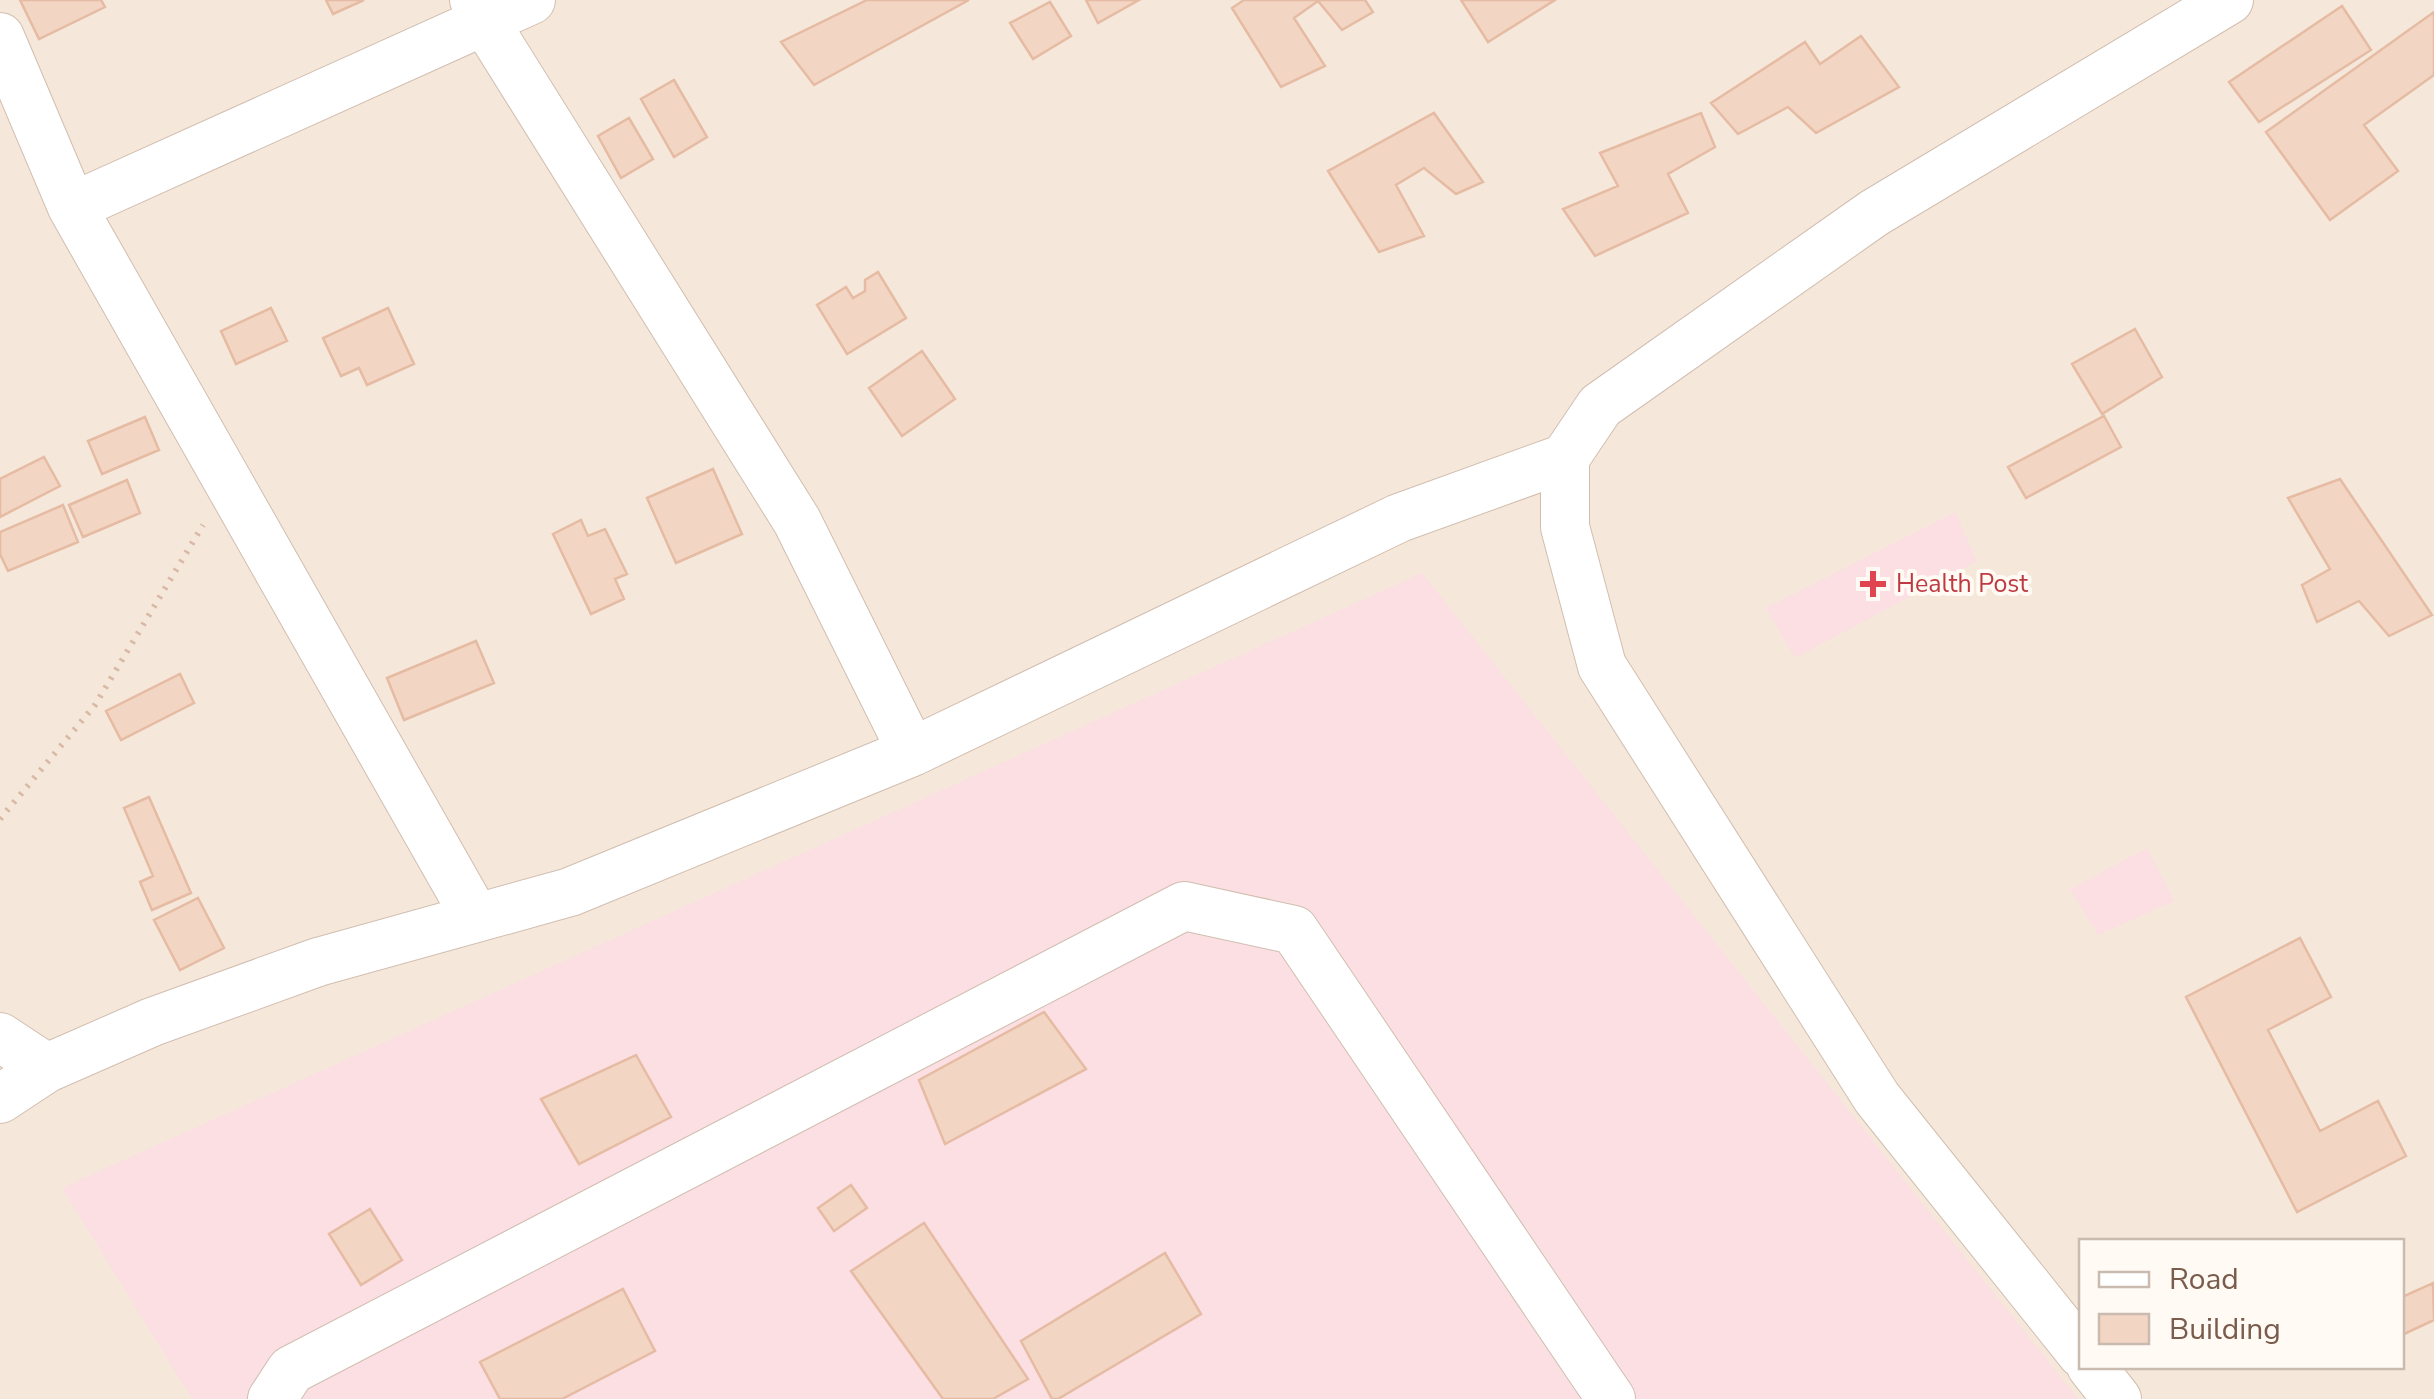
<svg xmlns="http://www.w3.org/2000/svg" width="2434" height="1399" viewBox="0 0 2434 1399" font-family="'Nunito Sans',sans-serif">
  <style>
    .residential { fill: #f5e8da; fill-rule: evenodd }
    .medical { fill: #fbdfe3 }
    .building { fill: #f3d5c3; stroke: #e6bba3; stroke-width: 2.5 }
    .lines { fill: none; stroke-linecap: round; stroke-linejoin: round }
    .minor-casing { stroke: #d1beb0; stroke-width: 50 }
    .path { stroke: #d9b8a5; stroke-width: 6; stroke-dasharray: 2.5 8; stroke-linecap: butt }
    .minor { stroke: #fff; stroke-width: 48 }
    .health-dot { fill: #e0444e; stroke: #fffaf3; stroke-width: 4 }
    .labels { text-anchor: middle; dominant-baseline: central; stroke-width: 8; stroke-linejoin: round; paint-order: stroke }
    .health-label { font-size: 25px; fill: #be3a42; stroke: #fffaf3; text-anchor: start }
  </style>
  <rect width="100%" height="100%" fill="#fdf6ec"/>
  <path class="residential" d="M 0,0 L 2434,0 L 2434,1399 L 0,1399 ZM 2082,1242 L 2402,1242 L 2402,1366 L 2082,1366 Z"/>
  <path class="medical" d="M 1955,512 L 1977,561 L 1795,658 L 1766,608 Z
    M 1422,573 L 2078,1399 L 192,1399 L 62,1188 Z
    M 2147,848 L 2174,901 L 2098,935 L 2070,889 Z"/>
  <path class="building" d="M 20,0 L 101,0 L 105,7 L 39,39 Z
    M 326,0 L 364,0 L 333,14 Z
    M 867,0 L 969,0 L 814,85 L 781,42 Z
    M 1086,0 L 1139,0 L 1098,23 Z
    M 1244,0 L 1365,0 L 1373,12 L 1342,30 L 1318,1 L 1294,18 L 1325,66 L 1281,87 L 1232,8 Z
    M 1461,0 L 1555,0 L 1488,42 Z
    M 1050,2 L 1071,36 L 1033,59 L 1010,23 Z
    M 2342,6 L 2371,50 L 2259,122 L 2229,82 Z
    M 2434,12 L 2434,75 L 2364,125 L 2398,171 L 2330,220 L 2266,132 Z
    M 1861,36 L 1899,87 L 1816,133 L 1788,107 L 1738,134 L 1711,103 L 1805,42 L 1820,64 Z
    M 674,80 L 707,137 L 674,157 L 641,99 Z
    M 1434,113 L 1483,182 L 1456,194 L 1424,168 L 1396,185 L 1424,236 L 1379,252 L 1328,171 Z
    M 1701,113 L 1715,147 L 1668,174 L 1688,213 L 1595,256 L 1563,209 L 1618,186 L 1600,153 Z
    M 629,118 L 653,159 L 621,178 L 598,136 Z
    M 878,272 L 906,318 L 847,354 L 817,305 L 846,287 L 853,298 L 865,291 L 865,280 Z
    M 271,308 L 287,341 L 236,364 L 221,331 Z
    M 388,308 L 414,364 L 367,385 L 359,368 L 341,376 L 323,338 Z
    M 2135,329 L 2162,377 L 2102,414 L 2072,364 Z
    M 922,351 L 955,399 L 902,436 L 869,388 Z
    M 2104,416 L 2121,447 L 2026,498 L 2008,467 Z
    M 145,417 L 159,450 L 102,474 L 88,441 Z
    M 44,457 L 60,486 L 0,517 L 0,479 Z
    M 713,469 L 742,534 L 676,563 L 647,498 Z
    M 2340,479 L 2432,615 L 2389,636 L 2359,601 L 2317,622 L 2302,585 L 2330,569 L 2288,498 Z
    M 127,480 L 140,513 L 83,537 L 69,505 Z
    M 63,505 L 78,542 L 8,571 L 0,554 L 0,532 Z
    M 581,520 L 588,536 L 605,529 L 627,574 L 615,579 L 624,599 L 591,614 L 553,534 Z
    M 476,641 L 494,683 L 404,720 L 387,678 Z
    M 180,674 L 194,703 L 121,740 L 106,711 Z
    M 149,797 L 191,893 L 152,910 L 140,882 L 153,876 L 124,808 Z
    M 198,898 L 224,948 L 180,970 L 154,920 Z
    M 2300,938 L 2331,997 L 2268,1030 L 2320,1131 L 2378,1101 L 2406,1156 L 2297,1212 L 2186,997 Z
    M 1044,1012 L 1086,1069 L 945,1144 L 919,1080 Z
    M 636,1055 L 671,1117 L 579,1164 L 541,1099 Z
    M 851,1185 L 867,1208 L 834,1231 L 818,1208 Z
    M 370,1209 L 402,1260 L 361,1285 L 329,1234 Z
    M 924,1223 L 1028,1379 L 993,1399 L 943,1399 L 851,1271 Z
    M 1165,1253 L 1201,1314 L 1058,1399 L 1052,1399 L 1021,1341 Z
    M 2433,1283 L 2434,1320 L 2402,1335 L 2402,1297 Z
    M 623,1289 L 655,1351 L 562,1399 L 500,1399 L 480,1362 Z"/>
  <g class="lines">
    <defs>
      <path id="minor" d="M 474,0 L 485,22 L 797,521 L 912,752
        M 0,37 L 72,207 L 476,918
        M 72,207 L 531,0
        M 0,1037 L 47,1068
        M 0,1099 L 47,1068 L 152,1022 L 318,962 L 570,892 L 912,752 L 1399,518 L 1565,458
        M 2082,1354 L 1877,1098 L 1602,666 L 1565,527 L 1565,458 L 1600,406 L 1874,213 L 2229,0
        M 2091,1366 L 2117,1399
        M 272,1399 L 291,1370 L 1184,906 L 1294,930 L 1611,1399"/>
    </defs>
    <use href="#minor" class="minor-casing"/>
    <path class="path" d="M 0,819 L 95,705 L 203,525"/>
    <use href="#minor" class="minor"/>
  </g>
  <path class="health-dot" d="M1868 569h10v10h10v10h-10v10h-10v-10h-10v-10h10z"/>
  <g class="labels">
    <g class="health-label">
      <text x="1896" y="584">Health Post</text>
    </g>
  </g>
  <rect x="2079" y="1239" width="325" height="130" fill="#fffaf3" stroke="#cabbb1" stroke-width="2.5"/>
  <rect x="2099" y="1272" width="50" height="15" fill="#ffffff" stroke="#cabbb1" stroke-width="2.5"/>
  <text x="2169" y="1289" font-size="30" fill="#7a5c4d">Road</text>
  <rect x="2099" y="1314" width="50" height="30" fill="#f3d5c3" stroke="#cabbb1" stroke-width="2.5"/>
  <text x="2169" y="1339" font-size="30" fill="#7a5c4d">Building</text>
</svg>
